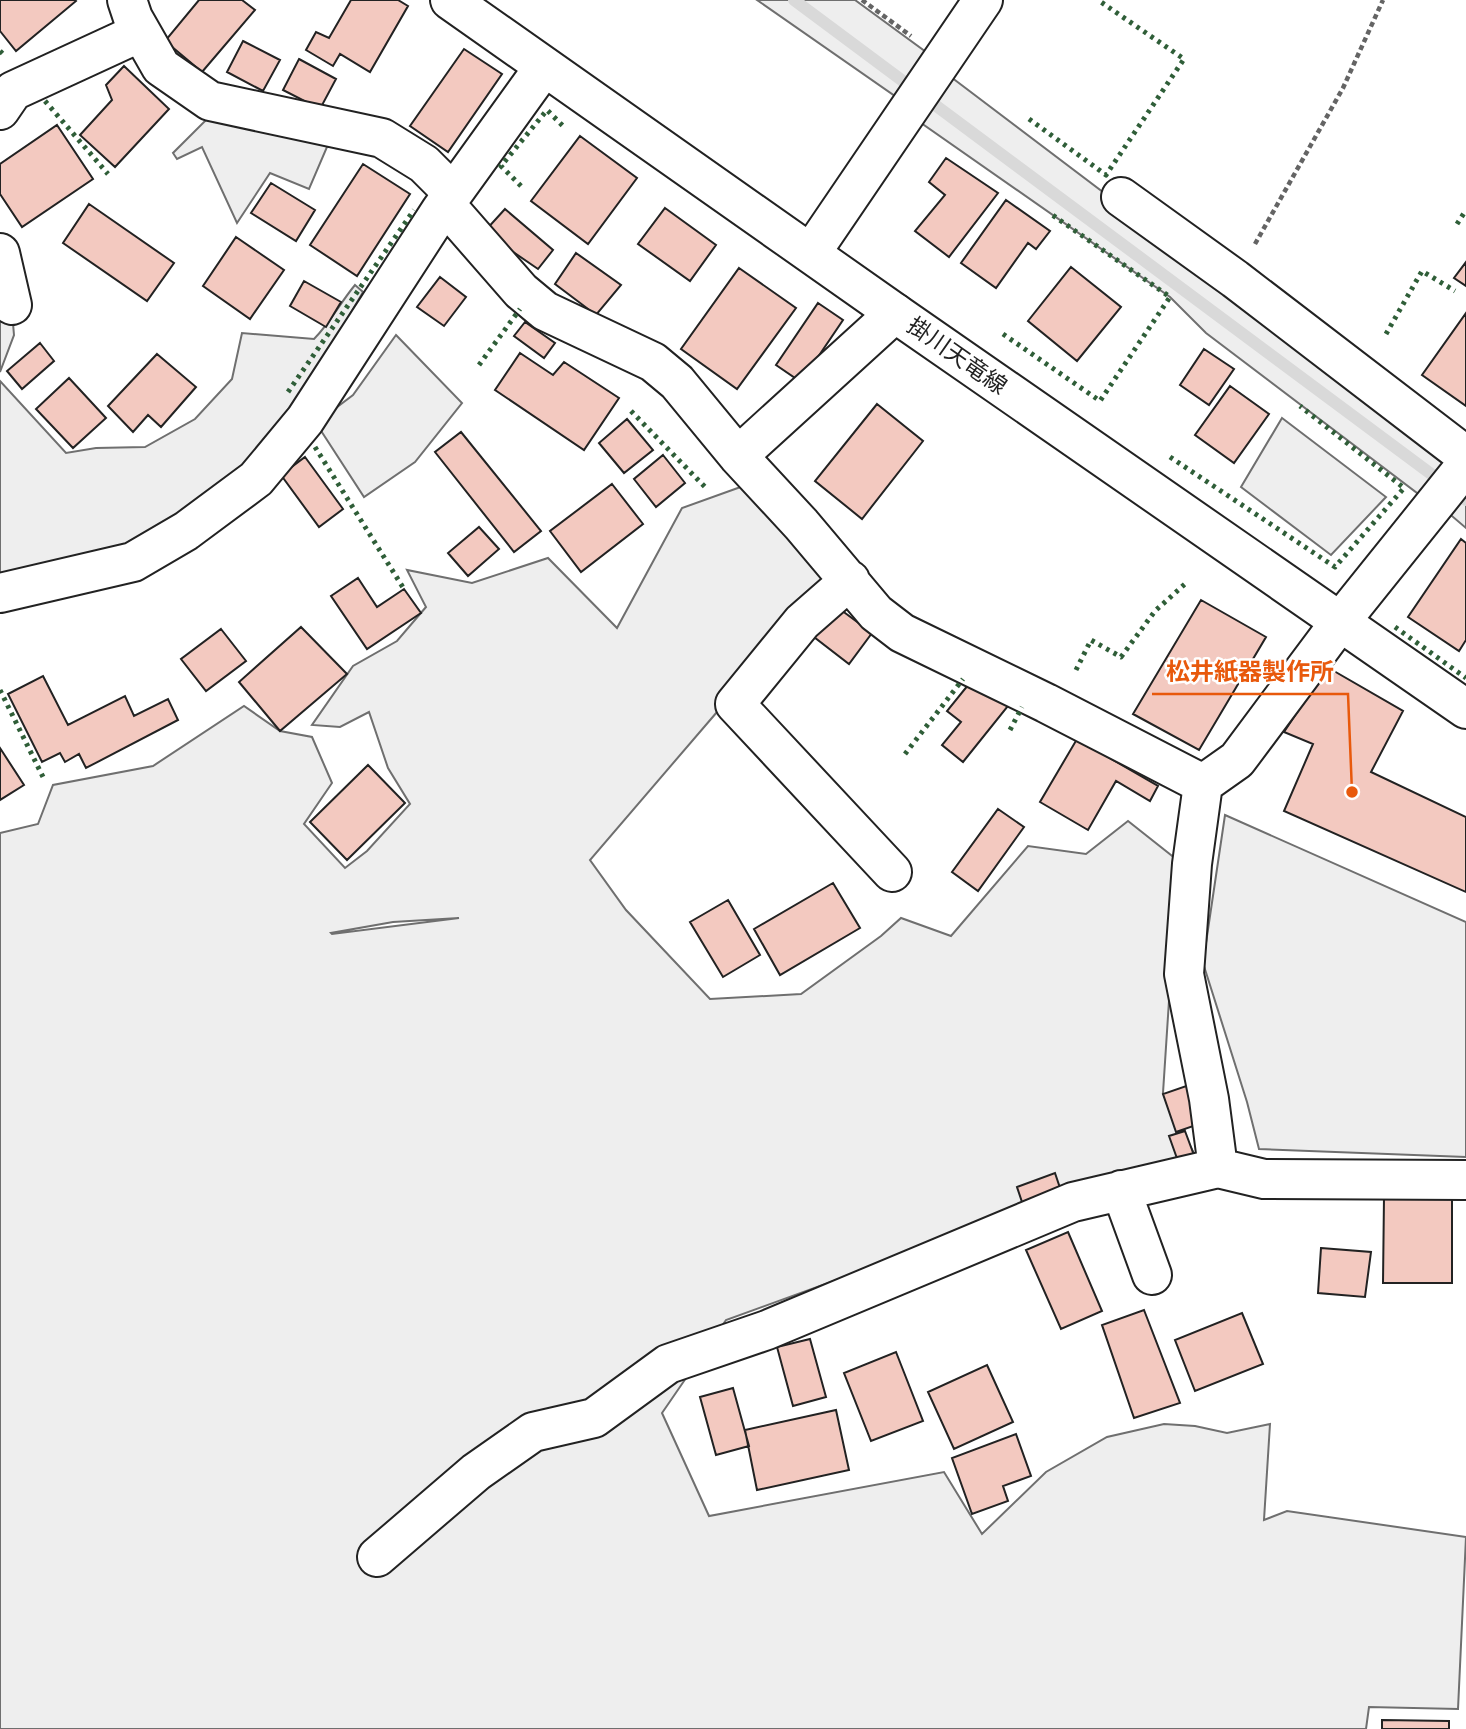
<svg xmlns="http://www.w3.org/2000/svg" width="1466" height="1729" viewBox="0 0 1466 1729" font-family="'Nunito Sans','Noto Sans JP',sans-serif">
  <style>
    .green { fill: #eee; stroke: #6f6f6f; stroke-width: 2; fill-rule: evenodd }
    .lines { fill: none; stroke-linecap: round; stroke-linejoin: round }
    .stream { stroke: #d9d9d9; stroke-width: 12 }
    .building { fill: #f3c9c0; stroke: #222; stroke-width: 2 }
    .minor-casing { stroke: #222; stroke-width: 42 }
    .major-casing { stroke: #222; stroke-width: 42 }
    .path { stroke: #646464; stroke-width: 4.5; stroke-dasharray: 5 3.5; stroke-linecap: butt }
    .minor { stroke: #fff; stroke-width: 38 }
    .major { stroke: #fff; stroke-width: 38 }
    .hedge { stroke: #2f5e38; stroke-width: 5; stroke-dasharray: 3.5 5; stroke-linecap: butt }
    .labels { text-anchor: middle; dominant-baseline: central; stroke-width: 5; stroke-linejoin: round; paint-order: stroke }
    .street-label { font-size: 23px; fill: #222; stroke: #fff }
    .leader { fill: none; stroke: #e8590c; stroke-width: 2.5 }
    .callout-dot { fill: #e8590c; stroke: #fff; stroke-width: 2.5 }
    .callout-label { font-size: 24px; text-anchor: middle; font-weight: bold; fill: #e8590c; stroke: #fff; stroke-width: 5; stroke-linejoin: round; paint-order: stroke }
  </style>
  <rect width="100%" height="100%" fill="#fff"/>
  <path class="green" d="M 757,0 L 855,0 L 926,52 L 895,96 Z
    M 947,74 L 1461,463 L 1429,502 L 1206,333 L 1170,297 L 914,118 Z
    M 212,114 L 330,140 L 309,189 L 270,173 L 237,223 L 202,147 L 177,159 L 173,153 Z
    M 0,252 L 7,252 L 14,335 L 0,372 Z
    M 355,285 L 363,292 L 268,456 L 157,536 L 0,581 L 0,381 L 66,453 L 96,448 L 145,447 L 195,419 L 232,379 L 242,333 L 314,339 C 330,323 340,303 355,285 Z
    M 396,335 L 462,403 L 415,462 L 364,497 L 316,423 L 353,395 Z
    M 1282,418 L 1386,497 L 1331,555 L 1241,487 Z
    M 749,484 L 830,569 L 717,712 L 590,860 L 626,910 L 710,999 L 801,994 L 881,936 L 901,918 L 951,936 L 1028,846 L 1086,854 L 1128,821 L 1181,863 L 1171,970 L 1163,1093 L 1199,1163 L 1068,1196 L 726,1320 L 662,1413 L 709,1516 L 944,1472 L 982,1534 L 1046,1472 L 1107,1437 L 1164,1424 L 1195,1426 L 1227,1433 L 1270,1424 L 1264,1520 L 1287,1511 L 1466,1537 L 1458,1709 L 1369,1707 L 1366,1729 L 0,1729 L 0,833 L 38,824 L 53,785 L 153,766 L 244,706 L 280,731 L 312,737 L 332,783 L 304,824 L 345,868 L 367,851 L 410,804 L 388,768 L 369,712 L 340,727 L 312,725 L 353,666 L 397,641 L 426,607 L 407,570 L 472,583 L 548,558 L 617,628 L 682,508 ZM 459,918 L 332,934 L 331,933 L 393,922 Z
    M 1466,488 L 1466,528 L 1446,511 Z
    M 1225,815 L 1466,922 L 1466,1157 L 1259,1149 L 1247,1102 L 1203,963 Z"/>
  <g class="lines">
    <path class="stream" d="M 794,0 L 1466,500"/>
  </g>
  <path class="building" d="M 0,0 L 75,0 L 76,1 L 16,51 L 0,31 Z
    M 199,0 L 242,0 L 255,10 L 202,72 L 165,41 Z
    M 351,0 L 398,0 L 408,6 L 370,72 L 340,54 L 333,66 L 306,50 L 316,32 L 329,38 Z
    M 243,41 L 280,60 L 263,91 L 227,72 Z
    M 464,49 L 502,74 L 448,152 L 410,126 Z
    M 299,59 L 336,79 L 320,109 L 283,90 Z
    M 124,66 L 169,109 L 115,167 L 80,135 L 112,100 L 106,85 Z
    M 57,125 L 93,179 L 22,227 L 0,194 L 0,164 Z
    M 580,136 L 637,178 L 588,244 L 531,201 Z
    M 946,158 L 998,193 L 949,257 L 915,231 L 945,195 L 929,182 Z
    M 363,164 L 410,194 L 357,276 L 310,245 Z
    M 271,183 L 315,210 L 296,241 L 251,213 Z
    M 1006,200 L 1050,231 L 1036,249 L 1028,243 L 996,288 L 961,263 Z
    M 89,204 L 174,263 L 147,301 L 63,243 Z
    M 665,208 L 716,245 L 690,281 L 638,244 Z
    M 505,209 L 553,250 L 538,269 L 484,232 Z
    M 236,237 L 284,270 L 250,319 L 203,286 Z
    M 576,253 L 621,285 L 596,315 L 555,284 Z
    M 1466,262 L 1466,286 L 1454,278 Z
    M 1071,267 L 1121,307 L 1077,361 L 1028,321 Z
    M 739,268 L 796,308 L 737,389 L 681,349 Z
    M 440,277 L 466,297 L 444,326 L 417,307 Z
    M 304,281 L 341,302 L 326,327 L 290,306 Z
    M 818,303 L 843,320 L 801,382 L 776,365 Z
    M 1466,313 L 1466,406 L 1422,375 Z
    M 525,322 L 555,343 L 544,358 L 514,336 Z
    M 40,343 L 54,361 L 22,389 L 7,371 Z
    M 1204,349 L 1234,369 L 1209,405 L 1180,385 Z
    M 520,353 L 553,375 L 564,362 L 619,398 L 584,450 L 495,390 Z
    M 157,354 L 196,387 L 161,427 L 148,415 L 133,432 L 108,406 Z
    M 69,378 L 106,418 L 73,448 L 36,409 Z
    M 1230,386 L 1269,414 L 1234,463 L 1195,435 Z
    M 877,404 L 923,441 L 862,519 L 815,481 Z
    M 627,419 L 653,450 L 624,473 L 599,443 Z
    M 461,432 L 541,531 L 514,552 L 435,452 Z
    M 663,455 L 685,483 L 656,507 L 634,479 Z
    M 305,457 L 343,509 L 319,527 L 281,475 Z
    M 612,484 L 643,524 L 581,572 L 550,531 Z
    M 479,527 L 499,549 L 468,576 L 448,553 Z
    M 1461,539 L 1466,543 L 1466,640 L 1459,651 L 1408,617 Z
    M 358,578 L 377,607 L 404,589 L 421,613 L 367,649 L 331,596 Z
    M 1201,600 L 1266,637 L 1199,750 L 1133,714 Z
    M 837,607 L 872,633 L 849,664 L 814,637 Z
    M 301,627 L 347,674 L 280,731 L 239,682 Z
    M 221,629 L 246,661 L 206,691 L 181,659 Z
    M 1327,667 L 1403,711 L 1371,772 L 1466,817 L 1466,892 L 1284,811 L 1313,744 L 1284,732 Z
    M 977,674 L 1012,701 L 963,762 L 942,745 L 961,722 L 947,711 Z
    M 43,676 L 68,725 L 125,696 L 134,716 L 168,699 L 178,720 L 86,768 L 79,754 L 65,762 L 60,753 L 42,762 L 8,694 Z
    M 1077,739 L 1158,786 L 1150,801 L 1116,781 L 1088,830 L 1040,802 Z
    M 0,748 L 24,785 L 0,800 Z
    M 368,765 L 405,803 L 347,860 L 310,822 Z
    M 998,809 L 1024,827 L 978,891 L 952,872 Z
    M 833,883 L 860,928 L 780,975 L 754,929 Z
    M 728,900 L 760,955 L 723,977 L 690,922 Z
    M 1195,1083 L 1208,1121 L 1176,1132 L 1163,1094 Z
    M 1185,1131 L 1195,1158 L 1179,1164 L 1169,1136 Z
    M 1055,1173 L 1062,1194 L 1024,1208 L 1017,1187 Z
    M 1384,1197 L 1452,1197 L 1452,1283 L 1383,1283 Z
    M 1068,1232 L 1102,1311 L 1061,1329 L 1026,1250 Z
    M 1321,1248 L 1371,1252 L 1365,1297 L 1318,1293 Z
    M 1144,1310 L 1180,1403 L 1134,1418 L 1102,1325 Z
    M 1242,1313 L 1263,1364 L 1195,1391 L 1175,1340 Z
    M 810,1339 L 826,1397 L 793,1406 L 777,1347 Z
    M 896,1352 L 923,1421 L 871,1441 L 844,1373 Z
    M 987,1365 L 1013,1422 L 954,1449 L 928,1392 Z
    M 733,1388 L 749,1446 L 716,1455 L 700,1397 Z
    M 836,1410 L 849,1470 L 757,1490 L 745,1430 Z
    M 1016,1434 L 1031,1476 L 1003,1486 L 1008,1501 L 972,1514 L 952,1458 Z
    M 1382,1720 L 1449,1721 L 1449,1729 L 1382,1729 Z"/>
  <g class="lines">
    <defs>
      <path id="minor" d="M 127,0 L 133,18 L 161,67 L 210,101 L 382,138 L 424,164 L 453,193
        M 0,110 L 13,91 L 141,32
        M 1121,197 L 1235,279 L 1466,456
        M 445,204 L 521,291 L 545,311 L 653,362 L 677,382 L 738,456 L 801,524 L 876,613 L 902,633 L 1046,703 L 1203,784
        M 0,253 L 12,305
        M 811,253 L 983,0
        M 738,456 L 895,313
        M 1466,465 L 1340,622 L 1237,760 L 1203,784 L 1192,864 L 1184,974 L 1209,1099 L 1218,1168 L 1264,1179 L 1466,1180
        M 850,580 L 802,622 L 735,704 L 892,872
        M 0,593 L 133,562 L 186,531 L 256,479 L 305,420 L 441,210 L 544,67
        M 1121,1190 L 1152,1275
        M 377,1557 L 476,1472 L 533,1432 L 594,1418 L 668,1364 L 767,1330 L 1073,1202 L 1218,1168"/>
      <path id="major" d="M 450,0 L 895,313 L 1466,709"/>
    </defs>
    <use href="#minor" class="minor-casing"/>
    <use href="#major" class="major-casing"/>
    <path class="path" d="M 862,0 L 911,36
      M 1255,244 L 1343,88 L 1383,0"/>
    <use href="#minor" class="minor"/>
    <use href="#major" class="major"/>
    <path class="hedge" d="M 0,51 L 5,56
      M 45,101 L 108,174
      M 1029,119 L 1106,175 L 1184,59 L 1098,0
      M 521,186 L 501,166 L 547,110 L 565,128
      M 1457,224 L 1466,210
      M 1003,334 L 1100,401 L 1170,297 L 1051,214
      M 1386,334 L 1422,271 L 1455,291
      M 479,365 L 520,309
      M 288,392 L 414,210
      M 631,411 L 705,487
      M 315,447 L 404,589
      M 1170,457 L 1335,567 L 1404,488 L 1300,406
      M 1395,627 L 1466,678
      M 1076,670 L 1091,640 L 1121,657 L 1155,611 L 1186,583
      M 0,690 L 44,779
      M 1010,730 L 1022,707
      M 905,754 L 963,679"/>
  </g>
  <g class="labels">
    <g class="street-label">
      <text transform="translate(957 356) rotate(35)">掛川天竜線</text>
    </g>
  </g>
  <path class="leader" d="M1352 792L1348 694H1152"/>
  <circle class="callout-dot" cx="1352" cy="792" r="7"/>
  <g class="callout-label">
    <text x="1250" y="680">松井紙器製作所</text>
  </g>
</svg>
